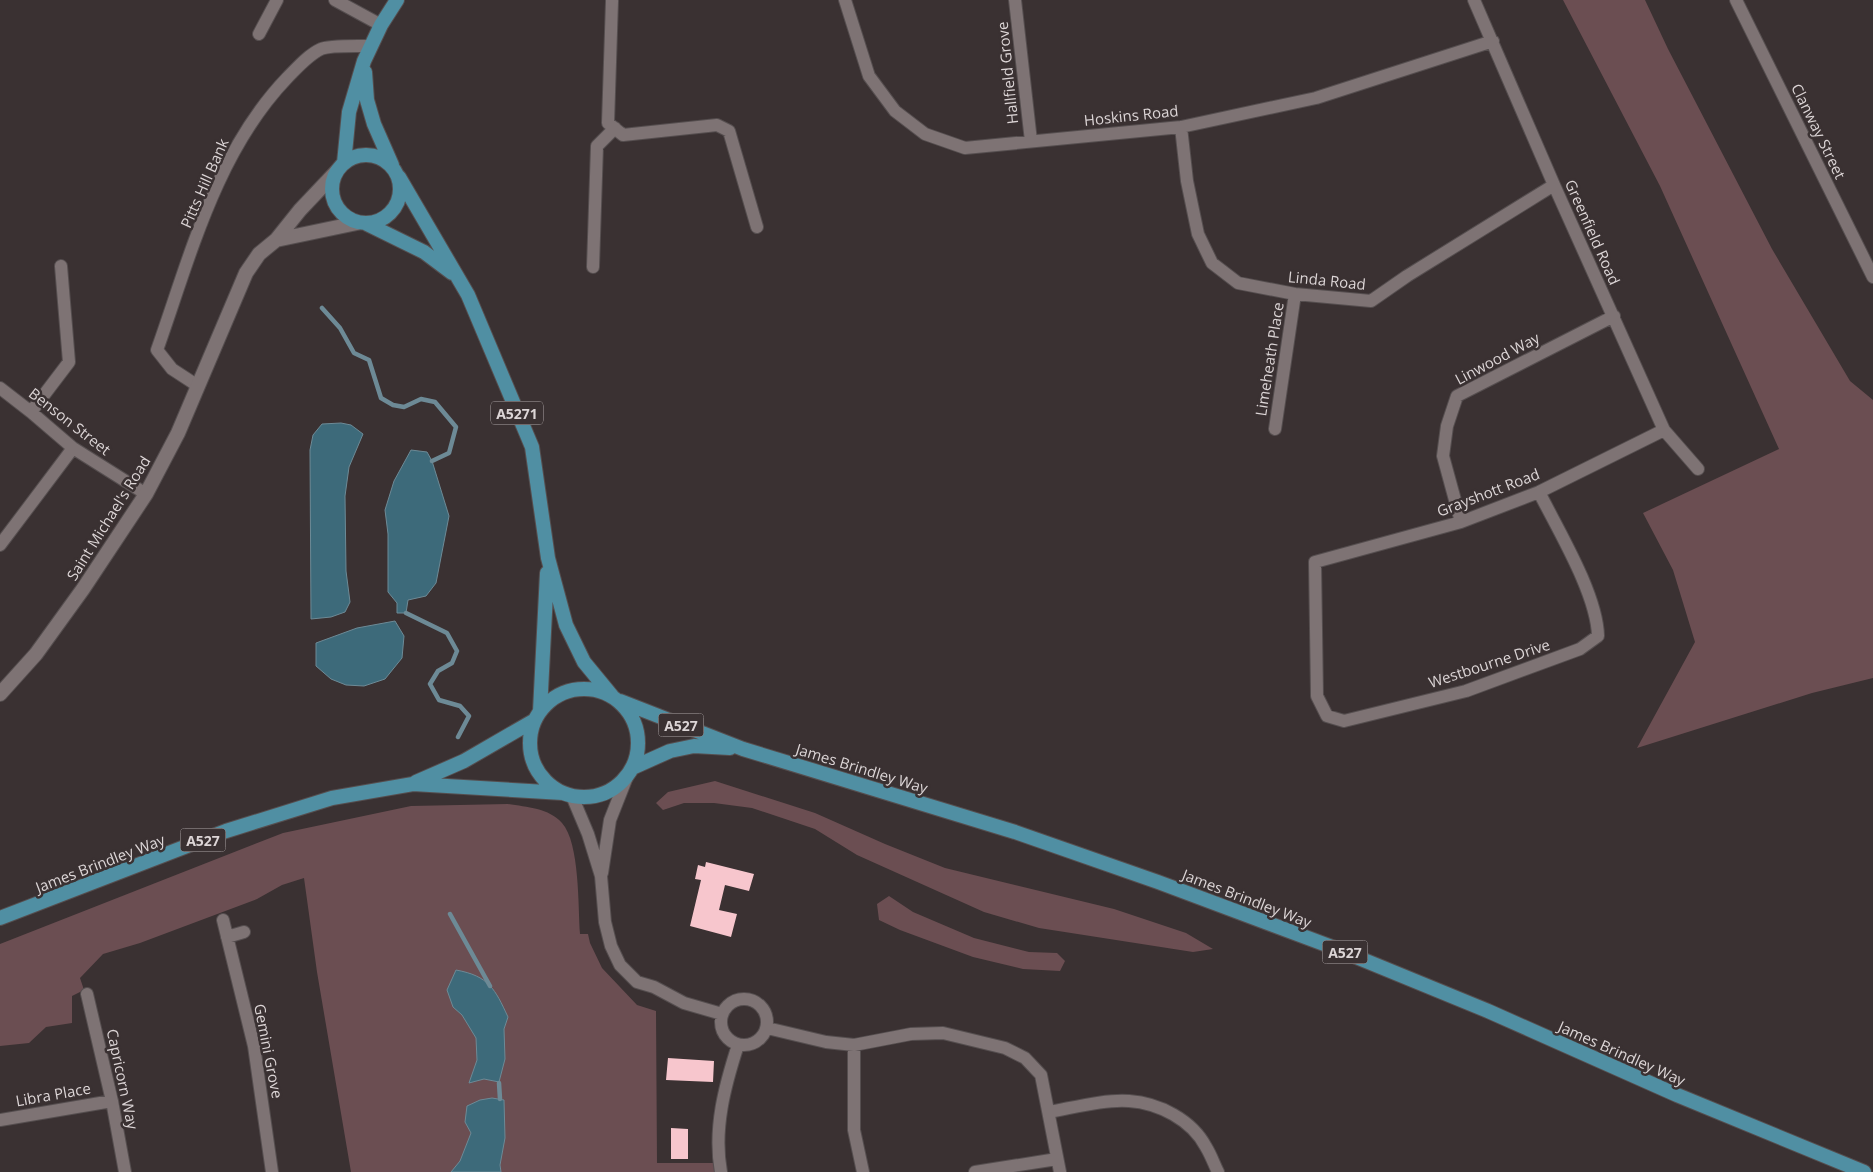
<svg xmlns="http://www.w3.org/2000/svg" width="1873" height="1172" viewBox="0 0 1873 1172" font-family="'Open Sans',sans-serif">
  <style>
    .green { fill: #6b4e52 }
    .water { fill: #3d6a7a; stroke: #6d8a96 }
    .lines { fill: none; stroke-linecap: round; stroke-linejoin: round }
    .stream { stroke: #6d8a96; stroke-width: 4.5 }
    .building { fill: #f7c6cd }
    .minor-casing { stroke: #554e4f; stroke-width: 14 }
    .tertiary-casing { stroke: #554e4f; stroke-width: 16 }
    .primary-casing { stroke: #554e4f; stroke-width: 16 }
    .minor { stroke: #7e7374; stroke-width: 12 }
    .tertiary { stroke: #7e7374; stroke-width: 14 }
    .primary { stroke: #508fa3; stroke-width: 14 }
    .labels { text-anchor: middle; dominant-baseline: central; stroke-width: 5; stroke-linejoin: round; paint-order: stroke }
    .shield { fill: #3a3132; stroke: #aba4a5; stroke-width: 1 }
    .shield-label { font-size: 14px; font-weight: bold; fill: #dcd5d6 }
    .street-label { font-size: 15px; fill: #dcd5d6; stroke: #3a3132 }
  </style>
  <rect width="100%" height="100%" fill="#3a3132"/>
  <path class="green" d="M 1563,0 L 1645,0 L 1668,49 L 1772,249 L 1850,381 L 1873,400 L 1873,678 L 1812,693 L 1637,748 L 1695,642 L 1673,570 L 1643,513 L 1779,449 L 1660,186 Z
    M 715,781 L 815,813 L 885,844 L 945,868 L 1114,909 L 1186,933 L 1213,949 L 1193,952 L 1039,928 L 984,912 L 857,855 L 815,829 L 752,808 L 714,803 L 684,803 L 663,810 L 656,803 L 668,792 Z
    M 508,804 C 527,807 549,808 562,823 C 580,843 578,907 580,934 L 588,934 L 590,943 L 602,968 L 637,1005 L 656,1011 L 657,1163 L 720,1163 L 722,1172 L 351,1172 L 317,972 L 304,878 L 282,885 L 257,899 L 140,943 L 103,954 L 80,978 L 84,990 L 72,996 L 72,1023 L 46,1027 L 29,1043 L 0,1046 L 0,944 L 283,833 L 411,806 Z
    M 889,896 L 913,912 L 974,938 L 1029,952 L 1057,953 L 1065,961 L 1060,971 L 1023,969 L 973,957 L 900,930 L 879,920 L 877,904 Z"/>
  <path class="water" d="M 341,423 L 351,425 L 363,434 L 349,467 L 345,496 L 346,571 L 350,602 L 345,612 L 331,617 L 311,619 L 310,450 L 313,435 L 322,424 Z
    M 411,450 L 427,452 L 432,461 L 449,516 L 436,583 L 426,596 L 408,600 L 406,613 L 397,613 L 397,603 L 388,592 L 388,534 L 385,510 L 394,481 Z
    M 395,621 L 404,636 L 402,658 L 385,679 L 364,686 L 346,685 L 331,679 L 316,666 L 316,643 L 357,628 Z
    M 456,970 C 489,976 495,989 508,1017 L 504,1029 L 505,1059 L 499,1082 L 484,1079 L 469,1083 L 477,1060 L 476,1038 L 462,1015 L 453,1007 L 447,990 Z
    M 492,1098 L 504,1100 L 505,1138 L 500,1165 L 501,1172 L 451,1172 L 460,1161 L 471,1133 L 465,1122 L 467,1106 L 480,1100 Z"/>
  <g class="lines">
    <path class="stream" d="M 322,308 L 340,328 L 354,353 L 369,360 L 381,398 L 393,405 L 404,407 L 421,399 L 435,402 L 456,427 L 449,453 L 432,461
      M 406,613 L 447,633 L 457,651 L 452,663 L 438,671 L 430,684 L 439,700 L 460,706 L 469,716 L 458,737
      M 450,914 L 490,986
      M 499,1083 L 500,1099"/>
  </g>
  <path class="building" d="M 706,862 L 754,874 L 749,891 L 725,885 L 719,910 L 737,914 L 731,937 L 690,926 L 701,880 L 695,879 L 698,865 L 705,867 Z
    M 668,1058 L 714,1061 L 713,1082 L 666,1080 Z
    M 671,1128 L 688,1129 L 688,1159 L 671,1159 Z"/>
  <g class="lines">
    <defs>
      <path id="minor" d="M 335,0 L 381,25
        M 845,0 L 869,76 L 895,111 L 925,134 L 965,148 L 1181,127 L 1316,98 L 1493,41
        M 1015,0 L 1031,141
        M 1474,0 L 1554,185 L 1664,430 L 1698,469
        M 1736,0 L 1873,277
        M 612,1 L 608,123 L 623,135 L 717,125 L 729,131 L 757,227
        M 259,34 L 277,0
        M 1181,127 L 1187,181 L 1198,234 L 1212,263 L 1238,283 L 1295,294 L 1371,301 L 1407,276 L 1554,185
        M 593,267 L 597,146 L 615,128
        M 198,386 L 172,369 L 157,350 C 190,257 216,152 287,78 C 297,68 308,55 321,49 C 329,45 360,46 370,46
        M 0,388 L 31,412 L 73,448 L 146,494
        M 31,412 L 69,362 L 61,266
        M 1275,429 L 1295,294
        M 1539,492 C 1558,530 1597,594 1598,636 L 1580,649 L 1466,691 L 1344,721 L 1327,716 L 1317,696 L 1315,562 L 1461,522 L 1539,492 L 1664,430
        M 1461,522 L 1443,456 L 1447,426 L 1457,396 L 1614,316
        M 0,545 L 73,448
        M 572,796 L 588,834 L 601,876 L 605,922 L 611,946 L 620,965 L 637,982 L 654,987 L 684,1003 L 722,1014
        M 602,873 L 610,820 L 627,777
        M 223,920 L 254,1046 L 272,1172
        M 227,937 L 244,932
        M 87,994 L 112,1101 L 125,1172
        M721 1022a23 23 0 1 1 46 0a23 23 0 1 1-46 0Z
        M 767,1028 L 826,1042 L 854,1045 L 911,1034 L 943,1033 L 1005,1048 L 1025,1058 L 1041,1075 L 1060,1172
        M 854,1045 L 854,1130 L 863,1172
        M 1049,1112 C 1072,1108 1106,1099 1129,1101 C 1159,1103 1192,1120 1206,1147 C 1211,1155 1214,1164 1218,1172
        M 0,1120 L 112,1101
        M 721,1172 C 713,1129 725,1085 738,1045
        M 975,1172 L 1057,1159"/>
      <path id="tertiary" d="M 276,240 L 357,223
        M 0,694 L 36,654 L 83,589 L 146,494 L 178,433 L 246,273 L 259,254 L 276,240 L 300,210 L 336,172"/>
      <path id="primary" d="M 365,72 L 367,100 L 374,124 L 392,165
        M332 189a34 34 0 1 1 68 0a34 34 0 1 1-68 0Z
        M 344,163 L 349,112 L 364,61 L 381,25 L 397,0
        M 399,177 L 468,295 L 532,447 L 548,558 L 566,625 L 584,662 L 612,696
        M 367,224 L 424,252 L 452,273
        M530 743a54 54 0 1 1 108 0a54 54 0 1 1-108 0Z
        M 620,701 L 743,749 L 1015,832 L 1158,882 L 1332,947 L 1488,1011 L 1677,1095 L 1864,1172
        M 540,711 L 547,573
        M 632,768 L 670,751 L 694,746 L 730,748
        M 416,782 L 464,761 L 535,720
        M 0,918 L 226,831 L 332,798 L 413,784 L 563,793"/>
    </defs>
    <use href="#minor" class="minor-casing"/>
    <use href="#tertiary" class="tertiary-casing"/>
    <use href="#primary" class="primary-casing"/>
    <use href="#minor" class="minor"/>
    <use href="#tertiary" class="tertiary"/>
    <use href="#primary" class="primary"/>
  </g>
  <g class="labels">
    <g class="shield">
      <rect x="491" y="401.5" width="52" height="23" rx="4"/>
      <rect x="658.5" y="713.5" width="45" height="23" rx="4"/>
      <rect x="180.5" y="828.5" width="45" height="23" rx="4"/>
      <rect x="1322.5" y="940.5" width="45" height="23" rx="4"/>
    </g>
    <g class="shield-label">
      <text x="517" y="413">A5271</text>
      <text x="681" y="725">A527</text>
      <text x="203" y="840">A527</text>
      <text x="1345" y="952">A527</text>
    </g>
    <g class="street-label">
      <text transform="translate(1007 73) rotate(-96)">Hallfield Grove</text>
      <text transform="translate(1131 115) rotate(-6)">Hoskins Road</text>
      <text transform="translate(1819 131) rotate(64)">Clanway Street</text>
      <text transform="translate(204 183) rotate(-66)">Pitts Hill Bank</text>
      <text transform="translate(1593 232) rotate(66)">Greenfield Road</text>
      <text transform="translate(1327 280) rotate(6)">Linda Road</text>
      <text transform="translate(1497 358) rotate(-28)">Linwood Way</text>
      <text transform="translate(1269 359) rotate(-81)">Limeheath Place</text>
      <text transform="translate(70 421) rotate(38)">Benson Street</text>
      <text transform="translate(1488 492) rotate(-21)">Grayshott Road</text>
      <text transform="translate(108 518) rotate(-58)">Saint Michael's Road</text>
      <text transform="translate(1489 663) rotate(-18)">Westbourne Drive</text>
      <text transform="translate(862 768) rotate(17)">James Brindley Way</text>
      <text transform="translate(100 863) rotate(-21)">James Brindley Way</text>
      <text transform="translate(1247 898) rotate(21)">James Brindley Way</text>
      <text transform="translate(269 1051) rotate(79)">Gemini Grove</text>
      <text transform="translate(1622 1053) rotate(24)">James Brindley Way</text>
      <text transform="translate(123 1079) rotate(78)">Capricorn Way</text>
      <text transform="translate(53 1094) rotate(-10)">Libra Place</text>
    </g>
  </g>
</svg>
